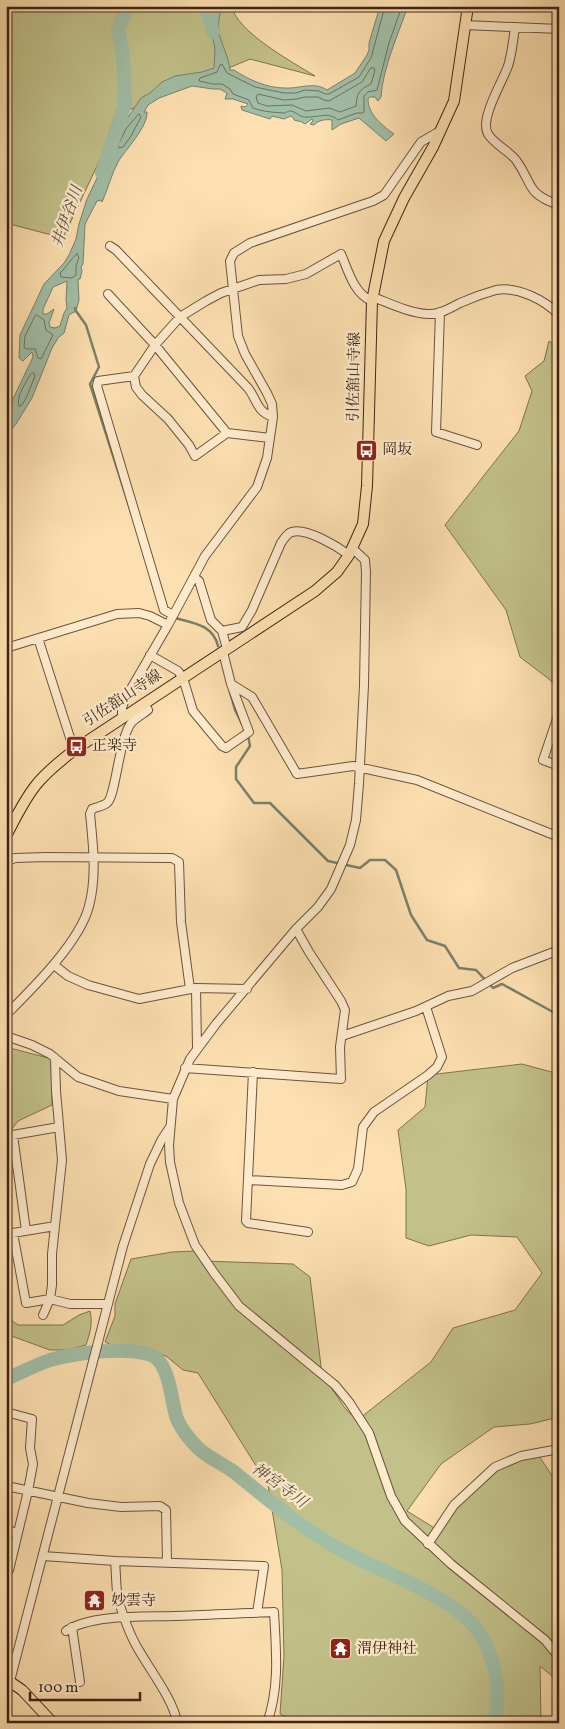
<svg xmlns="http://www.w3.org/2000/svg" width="565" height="1729" viewBox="0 0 565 1729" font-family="Vollkorn,'Noto Serif JP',serif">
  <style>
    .green { fill: #c2c18a; stroke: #807250 }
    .water { fill: #a1bea6; stroke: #79806c; fill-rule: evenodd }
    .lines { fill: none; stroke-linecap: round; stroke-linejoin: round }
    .shore { stroke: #70705e; stroke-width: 1 }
    .stream { stroke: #79806c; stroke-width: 2.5 }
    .river { stroke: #a1bea6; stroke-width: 14 }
    .minor-casing { stroke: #6e523c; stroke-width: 10 }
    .major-casing { stroke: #3e2315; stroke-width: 12 }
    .minor { stroke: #feebcc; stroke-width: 8 }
    .major { stroke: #fde0b1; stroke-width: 10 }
    .labels { text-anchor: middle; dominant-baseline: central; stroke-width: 4.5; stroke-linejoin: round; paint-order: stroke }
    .street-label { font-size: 15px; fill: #3e2315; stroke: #feebcc }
    .poi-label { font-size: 15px; fill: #3e2315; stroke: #feebcc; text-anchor: start }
    .water-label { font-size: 16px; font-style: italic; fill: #5c5240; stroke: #feebcc }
  </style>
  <rect width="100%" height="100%" fill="#fde0b1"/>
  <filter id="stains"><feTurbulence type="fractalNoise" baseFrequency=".004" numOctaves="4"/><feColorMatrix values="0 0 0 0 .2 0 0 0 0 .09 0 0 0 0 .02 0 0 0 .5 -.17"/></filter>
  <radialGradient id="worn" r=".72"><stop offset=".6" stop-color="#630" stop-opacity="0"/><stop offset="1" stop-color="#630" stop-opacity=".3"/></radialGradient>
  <path class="green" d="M 6,6 L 232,6 C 235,31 294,63 315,76 L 250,59 L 122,113 L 63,238 L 6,223 Z
    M 549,341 L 559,348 L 559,689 L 549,679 L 520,657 L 506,610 L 445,525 L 519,431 L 532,391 L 525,376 L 544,361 Z
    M 6,1047 L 52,1059 L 52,1105 L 18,1121 L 6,1137 Z
    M 522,1064 L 559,1074 L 559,1417 L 530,1424 L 494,1427 L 441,1464 L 407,1511 L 436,1529 L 457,1503 L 495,1467 L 537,1453 L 559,1486 L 559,1682 L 540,1666 L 541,1723 L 299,1723 L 280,1714 L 284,1656 L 282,1570 L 268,1485 L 198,1373 L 183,1370 L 166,1356 L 144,1350 L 127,1352 L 105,1342 L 115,1316 L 115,1304 L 131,1259 L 172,1252 L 195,1251 L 203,1261 L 293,1264 L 310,1277 L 322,1374 L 345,1408 L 362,1426 L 360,1418 L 431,1362 L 453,1328 L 515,1310 L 542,1273 L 517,1237 L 471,1235 L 429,1246 L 406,1238 L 406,1189 L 398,1130 L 425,1107 L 428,1075 Z
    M 6,1300 L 11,1320 L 18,1325 L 63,1325 L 79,1315 L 90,1311 C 93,1323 90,1333 86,1345 L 67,1350 L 50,1350 L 6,1334 Z"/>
  <path class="water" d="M 380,6 L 408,6 C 398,35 383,67 381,97 L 378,101 L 375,97 L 370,97 L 368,99 C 368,115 383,126 394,134 L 386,141 L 359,118 L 341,124 L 332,130 L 332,120 C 326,119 318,120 314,125 L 310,124 L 313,121 L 312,119 L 305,124 L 302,122 L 294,120 L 294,119 L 291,116 L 284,119 L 272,116 L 270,119 L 242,110 L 241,106 L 245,107 L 248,104 L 233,99 L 225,99 L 227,93 L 220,89 L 213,89 L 192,86 L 159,98 L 148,105 L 144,112 L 147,112 C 148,127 125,150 118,162 C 111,175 108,189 102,202 L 101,200 L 97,201 L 85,224 L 83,264 L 81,267 L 82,271 L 80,279 L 78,279 L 79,300 L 76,311 L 69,315 L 64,333 L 58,338 L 52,348 L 32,398 L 16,424 L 6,436 L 6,408 L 12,406 L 13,399 L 33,357 L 32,352 L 23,361 L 19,358 L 20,335 L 44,284 L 64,263 L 69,255 L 76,239 L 79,224 L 87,199 L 122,126 L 141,98 L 150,93 L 162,82 L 175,76 L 202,72 L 214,68 L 215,48 L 207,15 L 212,9 L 218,8 L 221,10 C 213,37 227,46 230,70 L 234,70 C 249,80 267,88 285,88 C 299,89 314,81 327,90 L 355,73 L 367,55 L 369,50 L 369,43 ZM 67,281 L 66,300 L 67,308 L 64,313 L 60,326 L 55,328 L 50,327 L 49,323 L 54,309 L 47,314 L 43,314 L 43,309 L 53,287 Z"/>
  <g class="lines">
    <path class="shore" d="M 385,6 L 371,58 L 359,77 L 329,94 L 325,94 L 319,91 L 305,90 L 296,93 L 284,93 L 255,87 L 227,73 L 222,64 L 220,65 L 217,72 L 200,78 L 199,81 L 213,84 L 222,84 L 230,89 L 233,94 L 249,100 L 253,108 C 264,112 272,112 283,113 C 288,113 286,111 291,111 C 296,112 300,117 305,117 C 318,118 328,111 338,120 L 357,113 L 363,113 L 364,111 L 364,96 L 368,92 L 377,90 L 389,43 L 402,6
      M 371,68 L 374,68 L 375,70 L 371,84 C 359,90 357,92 356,106 L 340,112 L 329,108 L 306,111 L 292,105 L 267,106 L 258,103 L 256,97 L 258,94 L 284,100 L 297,99 L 305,97 L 318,97 L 324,100 L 329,101 L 362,82 Z
      M 139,114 L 141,117 L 131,136 L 123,147 L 119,148 L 118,145 L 126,129 Z
      M 77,254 L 79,257 L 76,266 L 76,275 L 72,278 L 61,277 L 60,273 C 66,268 72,257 77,254 Z
      M 37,315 L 44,320 L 46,330 L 53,335 L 41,359 L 38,358 L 35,349 L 26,349 L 24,347 L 25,336 L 35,316 Z
      M 34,373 L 35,376 L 27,396 L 22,405 L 19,406 C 16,396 26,382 31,374 Z"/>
    <path class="stream" d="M 75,308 L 76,311 L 86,325 L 99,367 L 90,384 L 132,515
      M 175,618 C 194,623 213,625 218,646
      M 230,692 L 235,710 L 243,726
      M 248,735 L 250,746 L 236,767 L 236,779 L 254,803 L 270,803 L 328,861 L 360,868 L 370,860 L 385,860 L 396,870 L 411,915 L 427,940 L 445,946 L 459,968 L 476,970 L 493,988 L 502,984 L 553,1012 L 559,1021"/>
    <path class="river" d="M 206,6 L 213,32
      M 102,173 L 125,104 L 123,57 L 118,29 L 128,6
      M 6,1378 L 8,1378 C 22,1372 36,1365 50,1360 C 75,1353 126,1346 151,1355 C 170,1362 171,1402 177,1419 C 182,1431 190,1440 199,1449 C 209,1458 223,1464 234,1472 C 270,1501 306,1532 347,1553 C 385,1573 454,1597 479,1632 C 488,1645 496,1669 497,1685 C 498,1697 496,1710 496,1723"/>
    <defs>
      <path id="minor" d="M 465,25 L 559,29
        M 515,28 C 513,40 512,54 508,66 C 503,81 479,119 488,134 C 494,144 508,150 516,160 C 534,185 525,193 559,205
        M 110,246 L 116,250 L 248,388 C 258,401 256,411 273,417
        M 108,294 L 155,345 L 227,433 L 270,438
        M 373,297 C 389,303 409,313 428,314 C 439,315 450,308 460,303 C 471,298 485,293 496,290 C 517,286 545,300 559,315
        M 440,312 L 436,432 L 477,445
        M 134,376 L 136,387 L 142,395 L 168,419 L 189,445 L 195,456 L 227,433
        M 353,549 L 365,560 L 366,572 L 364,685 L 359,784 L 356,820 L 350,845 L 331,889 L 318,907 L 296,929 L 216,1024 L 190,1059 L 173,1099 L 169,1145 L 170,1162 L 179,1203 L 195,1245 L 214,1273 L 239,1306 L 335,1385 L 349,1402 L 369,1433 L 391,1496 L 405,1521 L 451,1564 L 545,1640 L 559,1657
        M 194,577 L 199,581 L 211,620 L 222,631
        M 173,615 L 164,610 L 97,386 L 98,381 L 134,376 L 155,345 L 180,317 L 206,301 L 221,293 L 259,280 L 286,279 L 306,274 L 341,254 C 348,270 354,294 372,301
        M 38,638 L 74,750
        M 6,648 L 117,614 L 139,613 L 150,616 L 168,625
        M 227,649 L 222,631 L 242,627 L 252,610 L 281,543 C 284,539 287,533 292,532 C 306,527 338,547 349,555
        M 223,652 L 231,684 L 252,697 L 297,774 L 353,766 L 417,780 L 559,837
        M 150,655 L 178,671 L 183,678 L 193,711 L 222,746 L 226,748 L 249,732 L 231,684
        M 559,713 L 543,760 L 559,766
        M 122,718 L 122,708 L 125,699 L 168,625 L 205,556 L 257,487 L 267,458 L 273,417 L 272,404 L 267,393 L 245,354 L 238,336 L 230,261 L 234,253 L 250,243 L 373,201 L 384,195 L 421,142 L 440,131
        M 6,862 L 15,858 L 46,857 L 172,858 L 179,862 L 181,922 L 190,989
        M 54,965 L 68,976 L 88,985 L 139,999 L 196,988 L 247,989
        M 196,988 L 197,1048
        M 6,1015 C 32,989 80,942 89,906 C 97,876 93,844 90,814 L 92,809 C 97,807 103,806 107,803 C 116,796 119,736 132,722 C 137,717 143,714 148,710 L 144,703
        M 6,1036 L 32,1045 L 50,1054 L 78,1077 L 119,1091 L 173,1099
        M 342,1036 L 416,1011 L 448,996 L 472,991 L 512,968 L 559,950
        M 185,1068 L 341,1079 L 340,1047 L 345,1010 L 341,1001 L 309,952 L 296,929
        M 253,1072 L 246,1221 L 248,1223 L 308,1232
        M 248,1180 L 342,1185 L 352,1182 L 358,1169 L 363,1127 L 374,1112 L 428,1075 L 437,1067 L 442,1057 L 426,1007
        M 55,1226 L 13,1233 L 26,1303 L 50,1299 L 70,1304 L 108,1304
        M 26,1231 L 13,1135 L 59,1127
        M 43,1315 L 50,1299 L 52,1285 L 52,1254 L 62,1160 L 56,1091 L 55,1058
        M 6,1412 L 32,1419 L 30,1448 L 33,1464 L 28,1491 L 9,1570 L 6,1570
        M 6,1486 L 88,1503 L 121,1507 L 160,1506 L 166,1510 L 167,1562
        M 6,1533 L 18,1531
        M 428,1544 L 454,1505 L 495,1467 L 521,1456 L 559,1449
        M 43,1556 L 115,1561 C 116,1572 116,1582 117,1592 C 120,1609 129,1633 137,1647 C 148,1667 175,1702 177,1723
        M 115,1561 L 264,1566 L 257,1613
        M 72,1627 L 80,1682
        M 66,1631 C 91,1614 144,1617 175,1616 C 208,1615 241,1613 274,1612 C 276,1649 280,1687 267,1723
        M 10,1681 L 123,1246 L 150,1164 L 162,1139 L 170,1127"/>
      <path id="major" d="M 6,836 C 15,819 24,800 36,785 C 47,771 61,761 74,750 L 315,591 L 337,572 L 349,555 L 363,524 L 367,486 L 372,301 L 384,241 L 404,198 L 433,147 L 454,101 L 468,6
        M 6,1679 L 22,1690 L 53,1723"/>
    </defs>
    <use href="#minor" class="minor-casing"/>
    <use href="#major" class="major-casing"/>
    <use href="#minor" class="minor"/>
    <use href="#major" class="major"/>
  </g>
  <defs>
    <symbol id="bus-square" viewBox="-11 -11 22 22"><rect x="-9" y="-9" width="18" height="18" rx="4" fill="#8f2418" stroke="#feebcc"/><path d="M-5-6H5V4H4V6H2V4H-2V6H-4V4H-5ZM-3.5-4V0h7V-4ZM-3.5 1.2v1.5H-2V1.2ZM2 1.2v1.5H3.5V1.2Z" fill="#fff"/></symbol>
    <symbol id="temple-square" viewBox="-11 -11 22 22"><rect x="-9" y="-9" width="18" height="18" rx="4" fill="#8f2418" stroke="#feebcc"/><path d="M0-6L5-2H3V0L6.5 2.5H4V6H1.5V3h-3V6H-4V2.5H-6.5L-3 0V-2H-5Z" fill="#fff"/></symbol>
  </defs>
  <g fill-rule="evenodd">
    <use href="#bus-square" x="354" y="438" width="25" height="25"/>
    <use href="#bus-square" x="64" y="734" width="25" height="25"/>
    <use href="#temple-square" x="82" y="1588" width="25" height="25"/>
    <use href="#temple-square" x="328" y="1636" width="25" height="25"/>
  </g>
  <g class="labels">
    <g class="street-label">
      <text transform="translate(355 377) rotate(-89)">引佐舘山寺線</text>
      <text transform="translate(123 699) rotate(-33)">引佐舘山寺線</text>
    </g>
    <g class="poi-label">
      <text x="382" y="450">岡坂</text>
      <text x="92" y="746">正楽寺</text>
      <text x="111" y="1601">妙雲寺</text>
      <text x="357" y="1649">渭伊神社</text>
    </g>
    <g class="water-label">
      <text transform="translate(68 217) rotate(-71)">井伊谷川</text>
      <text transform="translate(279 1486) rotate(36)">神宮寺川</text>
    </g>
  </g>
  <rect width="565" height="1729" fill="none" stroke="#fde0b1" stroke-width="25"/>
  <rect x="8" y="8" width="550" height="1714" fill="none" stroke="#3e2315" stroke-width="2.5"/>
  <rect x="12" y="12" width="540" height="1704" fill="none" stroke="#3e2315"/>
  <path d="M30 1692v8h110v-8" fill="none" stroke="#3e2315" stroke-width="2.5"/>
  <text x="38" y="1692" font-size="15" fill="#3e2315" stroke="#feebcc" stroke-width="4" paint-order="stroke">100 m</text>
  <rect width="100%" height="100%" filter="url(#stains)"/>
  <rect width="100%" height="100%" fill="url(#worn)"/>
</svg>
